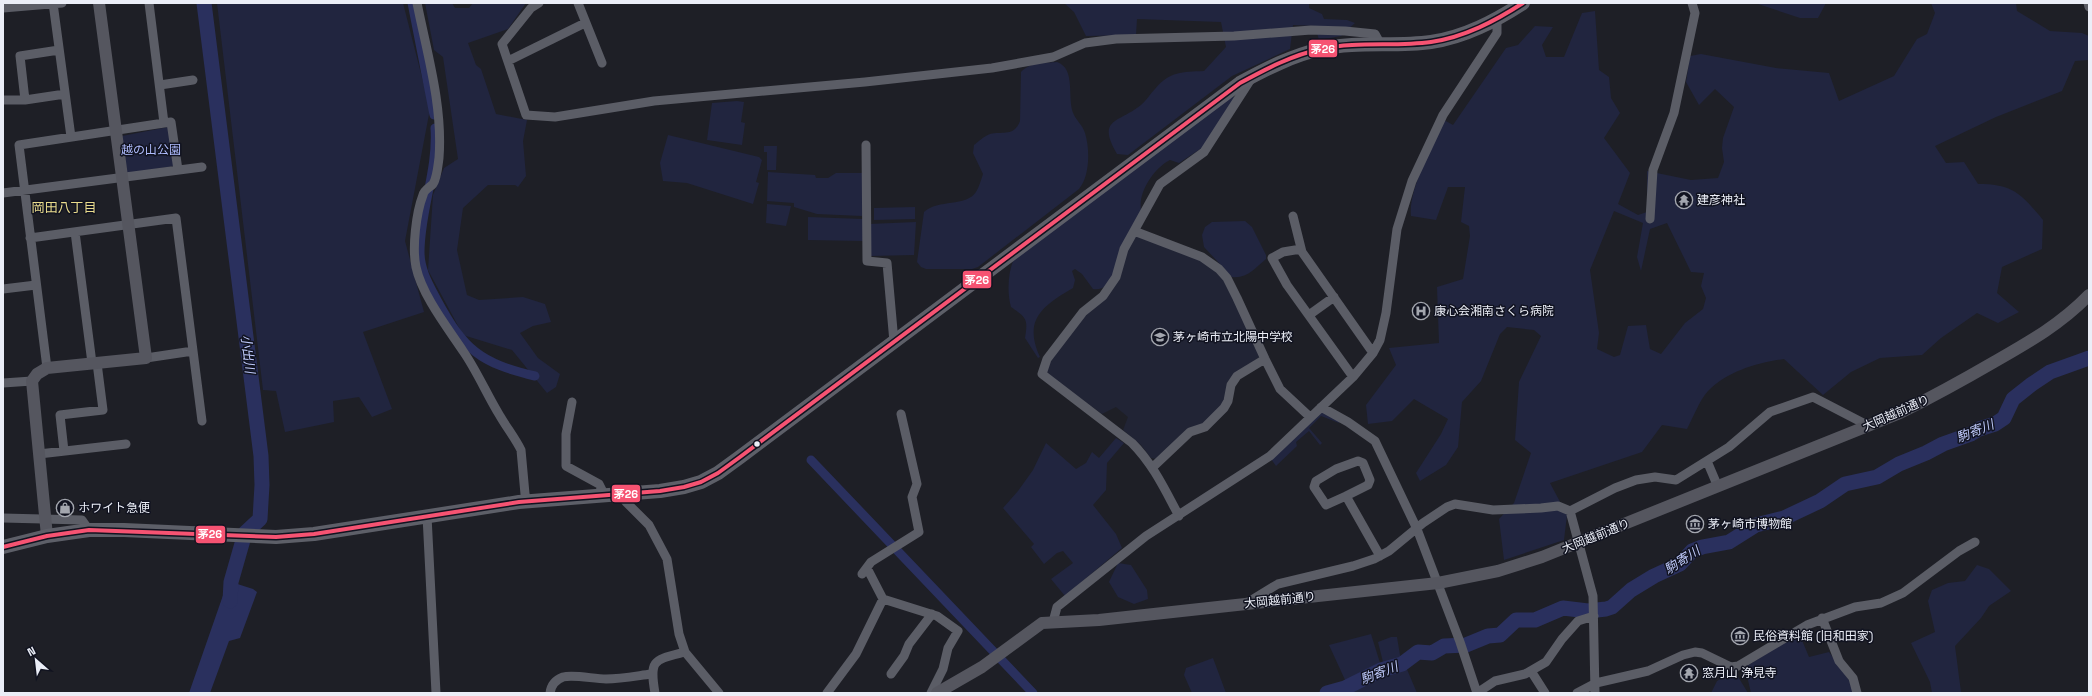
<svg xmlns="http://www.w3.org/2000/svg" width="2092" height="696" viewBox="0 0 2092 696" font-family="'Space Grotesk','Noto Sans JP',sans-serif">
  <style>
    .built { fill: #212435 }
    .green { fill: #21253f; fill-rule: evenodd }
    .water { fill: #2a305e }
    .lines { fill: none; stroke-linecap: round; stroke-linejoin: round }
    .canal { stroke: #2a305e; stroke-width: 9 }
    .river { stroke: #2a305e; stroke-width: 15 }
    .street { stroke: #5b5d66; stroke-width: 9 }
    .secondary { stroke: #55565f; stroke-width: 12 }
    .primary { stroke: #5d5f68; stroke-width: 14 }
    .bus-1-casing { stroke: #111320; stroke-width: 7 }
    .bus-1 { stroke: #f65372; stroke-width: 4 }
    .bus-dot { fill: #ebeef7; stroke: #111320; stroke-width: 1.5 }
    .labels { text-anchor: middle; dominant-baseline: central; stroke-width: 3; stroke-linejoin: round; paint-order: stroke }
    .park-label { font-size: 12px; fill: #b0bdfe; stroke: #111320 }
    .poi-label { font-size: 12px; fill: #ebeef7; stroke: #111320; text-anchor: start }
    .street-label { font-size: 12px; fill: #ebeef7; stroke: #111320 }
    .neighbourhood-label { font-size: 13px; fill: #eadc8d; stroke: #111320 }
    .water-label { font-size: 13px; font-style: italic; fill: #bfcafb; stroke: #111320 }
    .line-badge { stroke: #111320; stroke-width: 1.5 }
    .badge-label { font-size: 11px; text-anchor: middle; font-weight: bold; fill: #fff }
  </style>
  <rect width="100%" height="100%" fill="#1e1f26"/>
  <path class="built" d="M 1137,235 L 1204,260 L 1225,279 L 1261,356 L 1237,372 L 1226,402 L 1204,424 L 1157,459 L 1151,458 L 1141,445 L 1123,430 L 1128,417 L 1116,407 L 1102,414 L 1048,375 L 1046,367 L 1082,318 L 1098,304 L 1133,237 Z"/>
  <path class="green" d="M 217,3 L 403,3 L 430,109 L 405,241 L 424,312 L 363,332 L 392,409 L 372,417 L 359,397 L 333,401 L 334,422 L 285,432 L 276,391 L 263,390 Z
    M 425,3 L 452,3 L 455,8 L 469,8 L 473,3 L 526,3 L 508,29 L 468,43 L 476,65 L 481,69 L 496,114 L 527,120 L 523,141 L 526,176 L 518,187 L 515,185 L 488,185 L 463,208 L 457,250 L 467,295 L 479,300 L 523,297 L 545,304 L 551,322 L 533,326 L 520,333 L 538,358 L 560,374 L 556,387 L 547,393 L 512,350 L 463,335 L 428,270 L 433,195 L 444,168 L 458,159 L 443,57 L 434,50 Z
    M 1064,3 L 1309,3 L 1309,8 L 1322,14 L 1324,19 L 1347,20 L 1355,23 L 1341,36 L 1319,40 L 1315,26 L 1293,25 L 1290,49 L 1232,76 L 1128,155 L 1117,154 C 1096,118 1119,123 1141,105 C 1146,101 1150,94 1155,89 C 1170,71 1182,72 1204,71 L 1226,47 L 1221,22 L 1137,19 L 1136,35 L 1086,36 L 1074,12 Z
    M 1755,3 L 1826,3 L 1818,18 L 1800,18 Z
    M 1931,3 L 2016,3 L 2017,11 L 2050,31 L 2082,33 L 2089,36 L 2089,60 L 2075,61 L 2062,91 L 1996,117 L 1935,146 L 1946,163 L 1964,162 L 1978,184 C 2014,184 2021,194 2043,220 L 2042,249 L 2002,267 L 1997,293 L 2019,312 L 1998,323 L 1977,313 L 1941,338 L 1922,355 L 1880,358 L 1851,372 L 1823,395 L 1784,359 C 1757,363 1728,371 1708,391 C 1699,401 1693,418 1687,429 L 1662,425 L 1642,452 L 1550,483 L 1567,515 L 1564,540 L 1504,560 L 1499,519 L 1514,503 L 1531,453 L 1515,440 L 1519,382 L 1541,336 L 1534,330 L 1507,327 L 1500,334 L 1481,381 L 1462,402 L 1458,447 L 1446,465 L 1420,481 L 1416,473 L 1441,434 L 1448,419 L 1414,399 L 1392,421 L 1368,424 L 1366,405 L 1396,365 L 1389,348 L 1439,343 L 1437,287 L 1463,279 L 1470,236 L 1469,226 L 1461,222 L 1465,187 L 1448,187 L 1436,220 L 1411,216 C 1408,190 1433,145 1444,120 L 1453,125 L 1506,48 L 1518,45 L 1535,26 L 1553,27 L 1542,45 L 1546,57 L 1564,57 L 1582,13 L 1595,11 L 1599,70 L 1609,77 L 1611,98 L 1620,113 L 1604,138 L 1630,173 L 1618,204 L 1638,215 L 1647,212 L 1647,171 L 1691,180 L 1718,178 L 1724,162 L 1722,148 L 1723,138 L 1734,107 L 1715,89 L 1699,105 L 1686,82 L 1690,56 L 1701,54 L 1776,68 L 1829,73 L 1839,101 L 1894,76 L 1917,39 L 1927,34 L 1935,13 ZM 1614,211 L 1643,223 L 1637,257 L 1641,271 L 1650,229 L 1667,223 L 1691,272 L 1704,273 L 1701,286 L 1706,298 L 1703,309 L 1685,323 L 1661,354 L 1650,349 L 1646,325 L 1628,326 L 1620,355 L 1614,357 L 1597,349 L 1599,333 L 1590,270 Z
    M 1057,62 C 1077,69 1066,99 1074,115 C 1077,121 1083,126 1085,133 C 1090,149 1090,176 1079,189 L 978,267 L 972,269 L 926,269 L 921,267 L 917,262 L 924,212 C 938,199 966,207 976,192 C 979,187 981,180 983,174 L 973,153 L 974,145 C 978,142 984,136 990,134 C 1003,131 1014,137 1020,121 L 1021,72 C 1030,62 1045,63 1057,62 Z
    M 1234,97 L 1236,99 L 1205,146 L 1179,163 L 1170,160 C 1154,168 1138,192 1141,210 L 1111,279 C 1105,287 1103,290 1093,289 L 1082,274 L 1075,269 L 1072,271 L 1075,280 L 1073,288 C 1042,306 1023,320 1040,357 L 1038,358 L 1025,338 C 1028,319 1027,318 1011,307 C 1007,293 1008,274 1013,261 L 1229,98 Z
    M 737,101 L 744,102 L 741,122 L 745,123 L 742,145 L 707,140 L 712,103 Z
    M 168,127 L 174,166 L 125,174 L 122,136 Z
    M 668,135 L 759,157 L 762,160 L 756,182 L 759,183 L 753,204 L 687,183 L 663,181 L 660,163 Z
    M 764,146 L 777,146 L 776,170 L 767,170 L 767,152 L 764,152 Z
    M 768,172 L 815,175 L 816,178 L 828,178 L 836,173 L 863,173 L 862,216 L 817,214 L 794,207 L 794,203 L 767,201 Z
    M 767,204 L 791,206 L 786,226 L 766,223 Z
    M 915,207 L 915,219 L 874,220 L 874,208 Z
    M 808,217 L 863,219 L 864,241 L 808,240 Z
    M 1245,221 L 1252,227 L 1266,255 L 1266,259 C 1255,268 1247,279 1232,277 L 1204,247 L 1202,235 L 1205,227 L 1212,222 Z
    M 916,222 L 914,255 L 870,256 L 869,224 Z
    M 1322,412 L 1340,421 L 1339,423 L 1321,416 L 1309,428 L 1322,443 L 1320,445 L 1309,431 L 1296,442 L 1297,446 L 1276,466 L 1271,459 Z
    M 1116,438 L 1124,443 L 1107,463 L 1106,490 L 1093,505 L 1116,534 L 1122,548 L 1065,596 L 1051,579 L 1073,563 L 1063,551 L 1057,553 L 1044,564 L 1031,547 L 1034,544 L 1003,508 L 1018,491 L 1033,470 L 1046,443 L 1076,469 L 1086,463 L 1092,452 L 1099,458 Z
    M 1118,563 L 1131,565 L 1147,590 L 1148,599 L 1134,604 L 1118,597 L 1109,582 Z
    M 1977,565 L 1989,569 L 2011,591 L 1989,606 L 1981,618 L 1955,646 L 1961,692 L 1932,693 L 1930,682 L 1911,643 L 1935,632 L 1928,601 L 1932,590 L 1948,583 L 1965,581 Z
    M 1799,633 L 1809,657 L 1829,652 L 1849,680 L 1853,690 L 1851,693 L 1751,693 L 1747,676 L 1742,669 Z
    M 1371,634 L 1381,666 L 1356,676 L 1346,682 L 1329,645 Z
    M 1391,637 L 1397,637 L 1401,661 L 1384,666 L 1378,642 Z
    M 1213,658 L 1226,693 L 1192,693 L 1184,675 L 1186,668 Z
    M 1406,667 L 1417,693 L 1344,693 L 1368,680 Z
    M 1729,674 L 1737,675 L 1748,693 L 1711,693 L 1717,681 Z"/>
  <path class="water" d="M 228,581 L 253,589 L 257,592 L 240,638 L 229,641 L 210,693 L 189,693 Z"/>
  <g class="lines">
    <path class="canal" d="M 412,3 L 434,115
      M 435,128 C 438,170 420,211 420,252 C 420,270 429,285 437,300 C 464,350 480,363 535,376
      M 811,460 L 1033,693"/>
    <path class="river" d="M 204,3 L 261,456 L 262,485 L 260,519 L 245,533 L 231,582 L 230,601
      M 1327,693 L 1345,688 L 1381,670 L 1402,664 L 1418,652 L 1432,653 L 1444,646 L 1466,645 L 1488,636 L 1500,635 L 1516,620 L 1535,620 L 1563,608 L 1588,611 L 1606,609 L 1612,607 L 1631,590 L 1654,576 L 1680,564 L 1692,551 L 1702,547 L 1729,542 L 1756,525 L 1784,518 L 1820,501 L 1845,484 L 1877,477 L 1899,464 L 1926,453 L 1943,444 L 1971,434 L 1979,429 L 1995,424 L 2004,418 L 2013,399 L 2032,384 L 2050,372 L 2089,358"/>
    <path class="street" d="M 53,3 L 71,137
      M 149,3 L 164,123 L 171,122 L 178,170
      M 417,3 C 427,53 443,106 439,158 C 438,165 437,178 433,184 C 429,188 424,190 423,195 C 416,213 412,248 416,267 C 422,295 447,327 463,351 C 477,371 487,395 500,416 C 507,428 515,438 521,450 L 525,494 L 528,502
      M 539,3 L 531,8 L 502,44 L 526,115 L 555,117 L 654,101 L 865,82 L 992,68 L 1053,57 L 1085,43 L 1116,39 L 1234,36 L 1311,30 L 1345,31 L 1375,34 L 1380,43
      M 578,3 L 602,63
      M 2088,3 L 2089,7
      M 3,8 L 62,3
      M 508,61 L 585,23
      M 160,85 L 193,80
      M 3,100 L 25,100 L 65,94
      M 25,100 L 20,56 L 59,50
      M 866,145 L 867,261 L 887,263 L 894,342
      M 3,193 L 202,167
      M 1293,216 L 1302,252 L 1373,353
      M 1650,219 L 1653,170 L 1674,113 L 1695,13 L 1692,3
      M 1134,231 L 1160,184 L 1204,152 L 1251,79
      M 75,232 L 92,363
      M 30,238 L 176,218 L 202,421
      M 1301,249 L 1283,252 L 1272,258 L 1287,285 L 1353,377
      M 3,289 L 36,285
      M 1309,315 L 1334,297
      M 146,358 L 193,351
      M 47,368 L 19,145 L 164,123
      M 3,383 L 32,381
      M 572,402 L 566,434 L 566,466 L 599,484 L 604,494
      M 1321,407 L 1348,422 L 1375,441 L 1417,529 L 1460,642 L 1477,693
      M 64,451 L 60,415 L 103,410 L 97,363
      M 39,454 L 126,444
      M 1707,461 L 1718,487
      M 1153,467 L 1190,432 L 1205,427 L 1224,408 L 1228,401 L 1231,385 L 1237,376 L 1265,359
      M 620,493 L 626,502 L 649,525 L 667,559 L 679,634 L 685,652 L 719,693
      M 1346,496 L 1368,485 L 1370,480 L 1363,463 L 1358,461 L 1336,469 L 1316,481 L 1314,487 L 1326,505 L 1346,496 L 1380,556
      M 1570,511 L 1593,596 L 1595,693
      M 427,516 L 436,693
      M 1179,516 C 1165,490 1153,464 1132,443 L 1042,374 L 1047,359 L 1083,312 L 1103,296 L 1116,277 L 1124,249 L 1134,231 L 1202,257 L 1219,269 L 1227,278 L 1237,298 L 1265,359 L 1280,389 L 1310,417
      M 3,518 L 82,520 L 89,530
      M 867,568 L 883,599 L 937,616 L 958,631 L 948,648 L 943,669 L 931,693
      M 862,574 L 871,562 L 919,532 L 912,497 L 917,484 L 901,414
      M 1245,604 L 1278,584 L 1353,566 L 1374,559 L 1389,551 L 1423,523 L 1447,507 L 1455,504 L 1493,510 L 1541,508 L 1558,506 L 1570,511 L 1615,488 L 1636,480 L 1655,477 L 1676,480 L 1729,447 L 1770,412 L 1813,397 L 1869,426
      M 1822,618 L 1839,661 L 1853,678 L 1857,693
      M 1053,622 L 1057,607 L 1146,536 L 1270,456 L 1353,377 L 1373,353 L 1380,340 L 1386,313 L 1397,229 L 1412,181 L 1443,115 L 1497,33 L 1497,19
      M 1531,671 L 1545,693
      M 891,674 L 904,656 L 909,644 L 932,614
      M 550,693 C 551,685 555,680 563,677 C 573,674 594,679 606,679 C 621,679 636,676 651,674
      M 655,693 C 649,659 654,660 685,652
      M 827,693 L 856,654 L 883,599
      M 1477,693 L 1495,681 L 1525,674 L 1546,662 L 1562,639 L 1578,621 L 1594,616
      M 1577,693 L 1596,683 L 1648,671 L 1683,655 L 1695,652 L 1702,653 L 1731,667 L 1738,666 L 1807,625 L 1855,607 L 1881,603 L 1903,593 L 1959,551 L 1975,542"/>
    <path class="secondary" d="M 47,536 L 32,381 L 37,374 L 47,368 L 146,358 L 99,3
      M 937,693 L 982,667 L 1042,623 L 1099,620 L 1438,583 L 1498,571 L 1542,557 L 1900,413 C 1932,397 1963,380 1994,362 C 2029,342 2061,324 2089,295"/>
    <path class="primary" d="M 3,547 L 47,536 L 89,530 L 124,530 L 276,537 L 314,534 L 519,502 L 660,491 L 684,487 L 701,482 L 718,473 L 740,457 L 1240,83 C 1266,69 1293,55 1321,49 C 1357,41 1395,47 1431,42 C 1465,37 1495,21 1523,3"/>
    <defs>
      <path id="bus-1" d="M 3,547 L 47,536 L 89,530 L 276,537 L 314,534 L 519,502 L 660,491 L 684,487 L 701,482 L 718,473 L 740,457 L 1240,83 C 1266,69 1292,55 1321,49 C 1358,41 1395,47 1431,42 C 1465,37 1495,21 1523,3"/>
    </defs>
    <use href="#bus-1" class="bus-1-casing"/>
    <use href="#bus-1" class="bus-1"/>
  </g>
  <defs>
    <symbol id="temple-ring" viewBox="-11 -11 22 22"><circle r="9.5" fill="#111320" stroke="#a3a6ae" stroke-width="1.5"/><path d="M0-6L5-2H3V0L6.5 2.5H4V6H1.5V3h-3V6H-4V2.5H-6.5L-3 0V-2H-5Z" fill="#a3a6ae"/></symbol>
    <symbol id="hospital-ring" viewBox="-11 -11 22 22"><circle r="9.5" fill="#111320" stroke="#a3a6ae" stroke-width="1.5"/><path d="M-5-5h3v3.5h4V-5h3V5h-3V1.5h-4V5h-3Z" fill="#a3a6ae"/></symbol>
    <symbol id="school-ring" viewBox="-11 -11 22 22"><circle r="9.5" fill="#111320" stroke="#a3a6ae" stroke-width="1.5"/><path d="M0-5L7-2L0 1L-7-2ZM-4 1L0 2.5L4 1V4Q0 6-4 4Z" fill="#a3a6ae"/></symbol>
    <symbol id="shop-ring" viewBox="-11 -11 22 22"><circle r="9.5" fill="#111320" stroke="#a3a6ae" stroke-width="1.5"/><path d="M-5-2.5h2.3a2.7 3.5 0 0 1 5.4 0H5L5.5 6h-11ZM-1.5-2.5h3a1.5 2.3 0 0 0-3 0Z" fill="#a3a6ae"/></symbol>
    <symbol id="museum-ring" viewBox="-11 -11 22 22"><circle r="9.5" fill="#111320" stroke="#a3a6ae" stroke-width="1.5"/><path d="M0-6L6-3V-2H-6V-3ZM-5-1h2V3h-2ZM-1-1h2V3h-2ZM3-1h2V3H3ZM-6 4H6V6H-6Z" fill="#a3a6ae"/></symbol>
  </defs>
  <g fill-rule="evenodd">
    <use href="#temple-ring" x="1674" y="190" width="20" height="20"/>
    <use href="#hospital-ring" x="1411" y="301" width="20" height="20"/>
    <use href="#school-ring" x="1150" y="327" width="20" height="20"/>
    <use href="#shop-ring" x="55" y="498" width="20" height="20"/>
    <use href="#museum-ring" x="1685" y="514" width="20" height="20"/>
    <use href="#museum-ring" x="1730" y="626" width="20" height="20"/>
    <use href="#temple-ring" x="1679" y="663" width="20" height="20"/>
  </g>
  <circle class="bus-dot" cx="757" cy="444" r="3.5"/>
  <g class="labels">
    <g class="park-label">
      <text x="151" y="150">越の山公園</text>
    </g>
    <g class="poi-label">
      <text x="1697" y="200">建彦神社</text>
      <text x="1434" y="311">康心会湘南さくら病院</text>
      <text x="1173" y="337">茅ヶ崎市立北陽中学校</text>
      <text x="78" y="508">ホワイト急便</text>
      <text x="1708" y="524">茅ヶ崎市博物館</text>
      <text x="1753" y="636">民俗資料館 (旧和田家)</text>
      <text x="1702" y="673">窓月山 浄見寺</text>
    </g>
    <g class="street-label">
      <text transform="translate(1896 413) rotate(-24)">大岡越前通り</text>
      <text transform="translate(1596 536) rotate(-22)">大岡越前通り</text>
      <text transform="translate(1280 600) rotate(-6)">大岡越前通り</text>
    </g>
    <g class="neighbourhood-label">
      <text x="64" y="207">岡田八丁目</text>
    </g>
    <g class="water-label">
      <text transform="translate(248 354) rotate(83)">小出川</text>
      <text transform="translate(1975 431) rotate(-22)">駒寄川</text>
      <text transform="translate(1682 560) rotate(-33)">駒寄川</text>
      <text transform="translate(1379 673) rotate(-21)">駒寄川</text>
    </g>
  </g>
  <g class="line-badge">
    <rect x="1308" y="39" width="30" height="19" rx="4" fill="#f65372"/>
    <rect x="962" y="270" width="30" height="19" rx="4" fill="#f65372"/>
    <rect x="611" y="484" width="30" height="19" rx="4" fill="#f65372"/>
    <rect x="195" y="525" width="31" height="19" rx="4" fill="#f65372"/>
  </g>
  <g class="badge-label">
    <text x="1323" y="53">茅26</text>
    <text x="977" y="284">茅26</text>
    <text x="626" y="498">茅26</text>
    <text x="210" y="538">茅26</text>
  </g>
  <rect width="2092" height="696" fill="none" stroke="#ebeef7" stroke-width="8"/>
  <g transform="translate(36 660) rotate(332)" stroke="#111320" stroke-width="3" paint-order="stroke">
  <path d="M0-3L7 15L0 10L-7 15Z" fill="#ebeef7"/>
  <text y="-6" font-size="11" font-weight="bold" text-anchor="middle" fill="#ebeef7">N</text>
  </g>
</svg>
